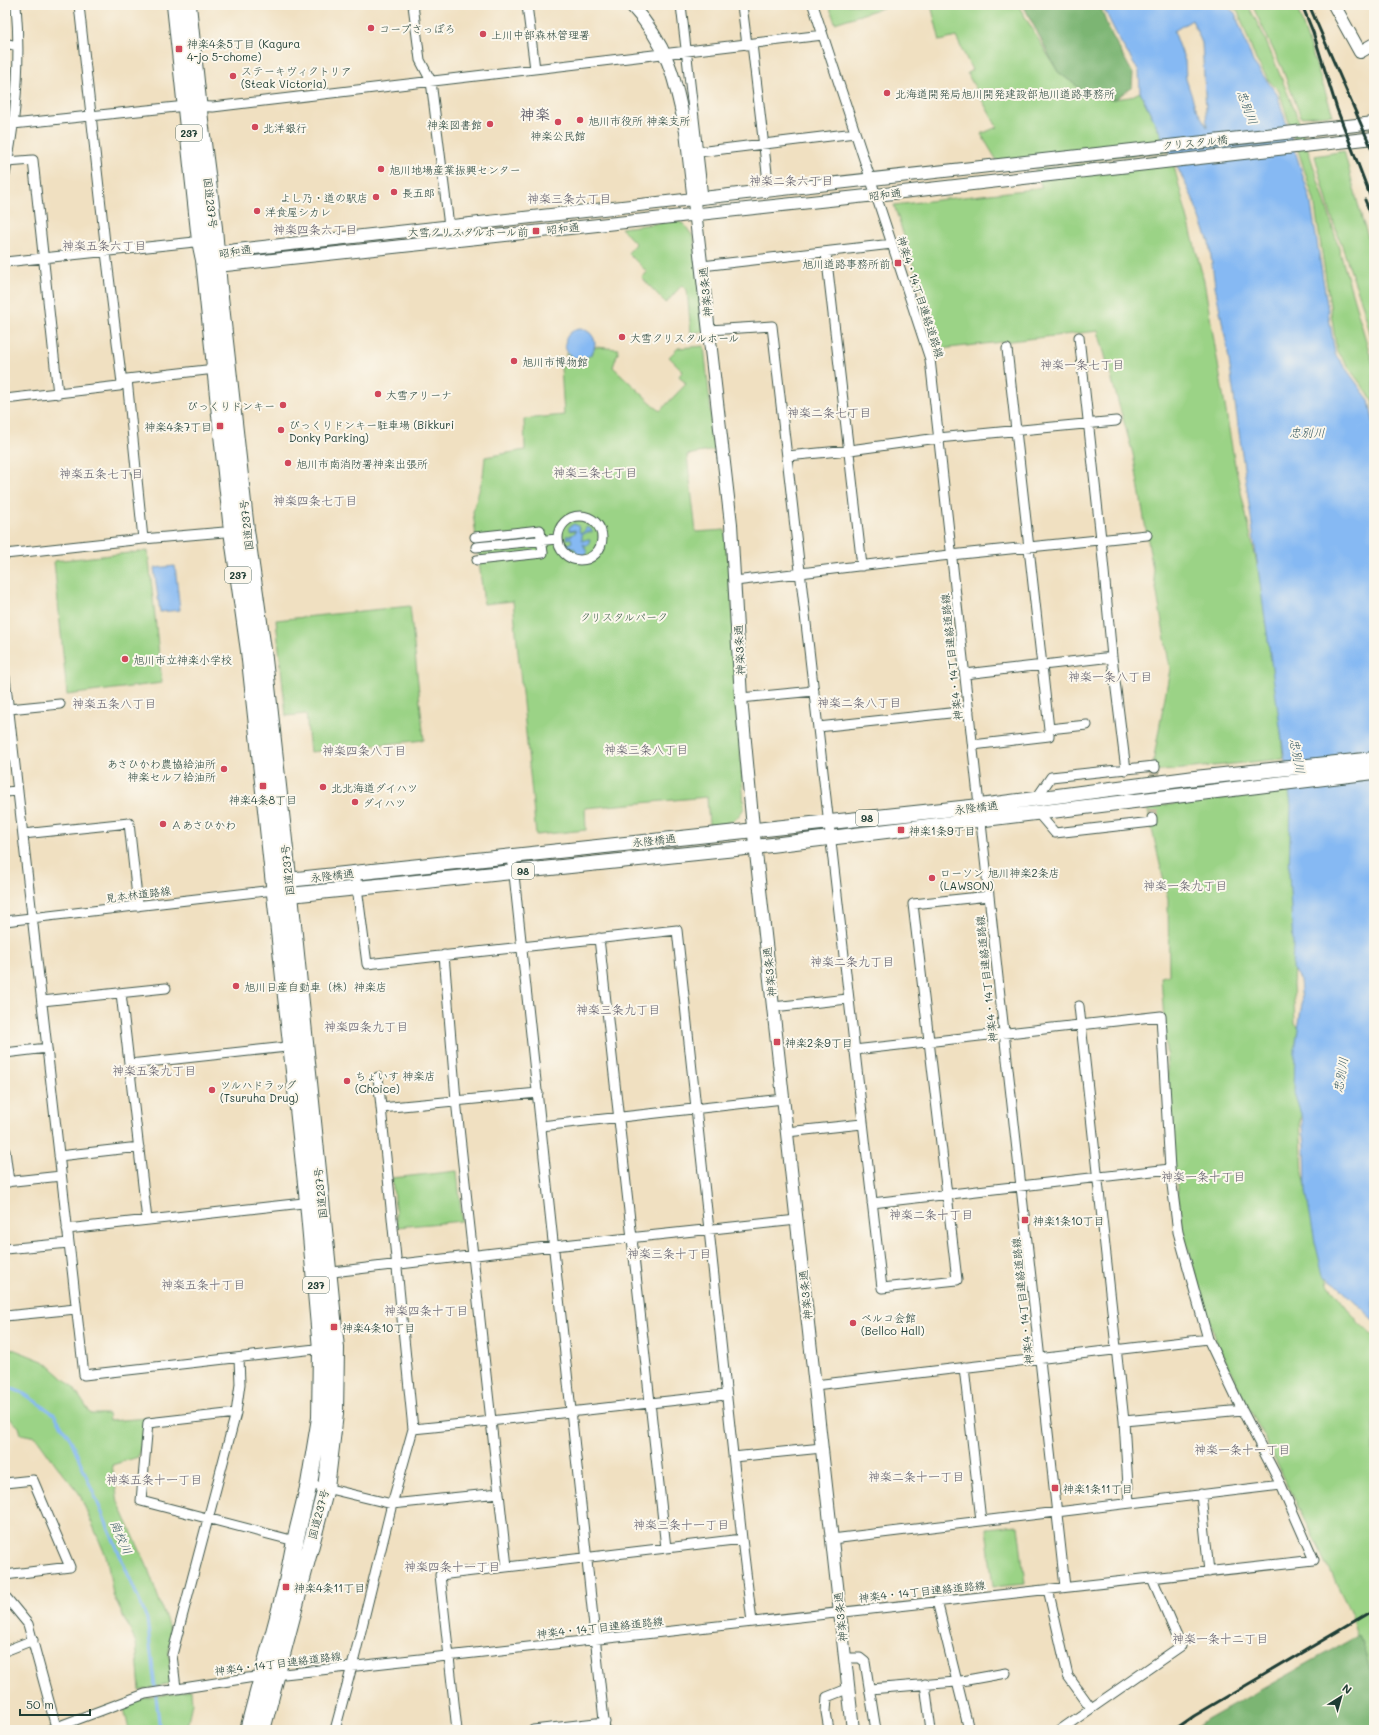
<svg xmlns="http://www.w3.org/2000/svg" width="1379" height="1735" viewBox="0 0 1379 1735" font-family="Mali,'Klee One',sans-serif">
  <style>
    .green { fill: #9bd386; stroke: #5d885d }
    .forest { fill: #7cb573; stroke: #4e7954 }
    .water { fill: #86b9f3; stroke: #527b94; fill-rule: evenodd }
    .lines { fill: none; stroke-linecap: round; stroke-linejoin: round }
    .stream { stroke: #86b9f3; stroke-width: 3 }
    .street-tunnel { stroke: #c6bfa5; stroke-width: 9; stroke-dasharray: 9 4.5; stroke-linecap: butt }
    .street-casing { stroke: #3e5549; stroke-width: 11 }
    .secondary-casing { stroke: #3e5549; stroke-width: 14 }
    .primary-casing { stroke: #3e5549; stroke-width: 16 }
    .highway-casing { stroke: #3e5549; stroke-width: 18 }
    .street { stroke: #fff; stroke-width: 9 }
    .secondary { stroke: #fff; stroke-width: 12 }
    .primary { stroke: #fff; stroke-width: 14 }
    .highway { stroke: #fff; stroke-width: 16 }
    .rail { stroke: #1f3d34; stroke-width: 3 }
    .poi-dot { fill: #d1495b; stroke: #fbf7ec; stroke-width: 1.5 }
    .labels { text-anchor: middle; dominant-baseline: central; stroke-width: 4; stroke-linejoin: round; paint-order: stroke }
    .shield { fill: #fbf7ec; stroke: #61756b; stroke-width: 1 }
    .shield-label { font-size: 10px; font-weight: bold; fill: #1f3d34 }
    .poi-label { font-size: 11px; fill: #1f3d34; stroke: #fbf7ec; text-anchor: start }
    .street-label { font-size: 11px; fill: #1f3d34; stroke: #fbf7ec }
    .park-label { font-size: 11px; fill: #385b44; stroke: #fbf7ec }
    .water-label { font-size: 12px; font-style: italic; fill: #395c64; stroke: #fbf7ec }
    .neighbourhood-label { font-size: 12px; fill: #63606d; stroke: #fbf7ec }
    .district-label { font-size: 15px; font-weight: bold; fill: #63606d; stroke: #fbf7ec }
  </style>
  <rect width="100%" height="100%" fill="#fbf7ec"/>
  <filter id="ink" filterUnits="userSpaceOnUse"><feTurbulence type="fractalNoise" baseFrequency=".025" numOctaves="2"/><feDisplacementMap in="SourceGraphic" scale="8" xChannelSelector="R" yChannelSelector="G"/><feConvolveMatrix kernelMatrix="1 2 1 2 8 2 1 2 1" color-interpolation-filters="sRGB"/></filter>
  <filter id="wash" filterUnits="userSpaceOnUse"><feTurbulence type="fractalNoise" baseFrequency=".012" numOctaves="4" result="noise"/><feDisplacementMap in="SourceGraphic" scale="16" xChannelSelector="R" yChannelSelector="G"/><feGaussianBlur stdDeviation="0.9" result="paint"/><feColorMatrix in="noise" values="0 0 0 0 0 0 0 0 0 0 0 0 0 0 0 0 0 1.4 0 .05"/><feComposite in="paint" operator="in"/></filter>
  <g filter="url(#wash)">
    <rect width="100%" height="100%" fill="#f0e0c1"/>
    <path class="green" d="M 829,5 L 891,5 L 835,23 Z
      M 931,5 L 1018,5 L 1058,72 L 1089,95 L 1101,98 L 1115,99 L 1130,97 L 1140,92 L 1169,151 L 1002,169 L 981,134 L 997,127 L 967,73 L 972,70 L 956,37 L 940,41 Z
      M 1228,5 L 1248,5 L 1263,34 L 1297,116 L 1327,208 L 1374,368 L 1374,410 L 1372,399 L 1337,352 L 1314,200 L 1279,91 L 1270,82 L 1256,60 L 1238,11 Z
      M 1252,5 L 1296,5 L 1333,115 L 1301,117 L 1282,68 Z
      M 1344,151 L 1362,219 L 1374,255 L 1374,347 L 1362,303 L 1331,215 L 1315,156 Z
      M 1171,155 L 1204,281 L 1235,465 L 1263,591 L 1278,688 L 1283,759 L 1153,772 L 1154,757 L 1170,669 L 1133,454 L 1098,331 L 940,349 L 894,205 L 1042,188 L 1035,169 Z
      M 676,221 L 684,224 L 694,238 L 704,331 L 691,333 L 687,290 L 682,285 L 666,303 L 642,278 L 647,272 L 628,253 L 636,244 L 621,228 Z
      M 704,346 L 715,450 L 687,455 L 696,532 L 725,530 L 732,602 L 744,808 C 735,824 726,824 709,825 L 707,797 L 585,808 L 586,830 L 536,835 L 513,601 L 484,604 L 473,512 L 483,476 L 485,457 L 525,450 L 524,419 L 564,415 L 561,367 L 567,366 L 566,353 L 575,360 L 592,354 L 595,347 L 619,349 L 613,367 L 660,411 L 686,384 L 679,376 L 683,371 L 669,357 L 678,348 Z
      M 148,551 L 162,683 L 67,695 L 54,561 Z
      M 410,606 L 424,740 L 310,752 L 306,714 L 286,716 L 276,620 Z
      M 1292,791 L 1295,943 L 1293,985 L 1295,1023 L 1307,1039 L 1312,1072 L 1300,1121 L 1303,1173 L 1328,1284 L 1359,1323 L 1374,1337 L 1374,1686 L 1351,1613 L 1214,1337 L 1183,1231 L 1174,1166 L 1161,977 L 1169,975 L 1168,900 L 1147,807 Z
      M 457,1171 L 462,1221 L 397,1227 L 392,1178 Z
      M 5,1346 L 45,1362 L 73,1387 L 91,1414 L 108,1414 L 109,1421 L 148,1418 L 138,1457 L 112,1465 L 118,1502 L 147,1566 L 172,1636 L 169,1651 L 171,1683 L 140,1691 L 136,1643 L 113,1595 L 107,1559 L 79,1493 L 57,1466 L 36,1437 L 21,1434 L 19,1427 L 5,1414 Z
      M 1018,1525 L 1025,1584 L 993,1587 L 986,1528 Z
      M 191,1690 L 192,1703 L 186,1730 L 129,1730 L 123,1704 L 141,1699 Z"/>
    <path class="forest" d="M 1023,5 L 1100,5 L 1108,28 L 1133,74 L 1132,87 L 1115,99 L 1101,98 L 1089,95 L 1058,72 Z
      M 1360,1634 L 1374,1678 L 1374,1730 L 1193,1730 L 1207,1720 Z"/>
    <path class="water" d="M 1102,5 L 1225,5 L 1235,13 L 1253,62 L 1277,94 L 1310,198 L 1335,354 L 1369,400 L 1374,426 L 1374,1321 L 1336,1284 L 1323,1275 L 1315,1242 L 1306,1192 L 1305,1145 L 1302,1117 L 1294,1093 L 1295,1049 L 1302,1003 L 1300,980 L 1292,968 L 1293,944 L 1289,874 L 1291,805 L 1227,346 L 1215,286 L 1209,242 L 1192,197 L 1140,92 L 1139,71 L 1121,43 ZM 1192,20 L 1202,43 L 1207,127 L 1195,106 L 1186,79 L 1185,61 L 1174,31 Z
      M565 344a15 15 0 1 1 30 0a15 15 0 1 1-30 0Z
      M 574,524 L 578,526 L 580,533 L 583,533 L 587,527 L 592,530 L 592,532 L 587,532 L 582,535 L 582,541 L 588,539 L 590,540 L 587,546 L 583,544 L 587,552 L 583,557 L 579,556 L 574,548 L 564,548 L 562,546 L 563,541 L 568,544 L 572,542 L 571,538 L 567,539 L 566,536 L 570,536 L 576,532 L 575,530 L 570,531 L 569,530 L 569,527 Z
      M 175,566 L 180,610 L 160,612 L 154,568 Z"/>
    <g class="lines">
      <path class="stream" d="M 5,1386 L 23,1393 L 54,1414 L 71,1440 L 147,1619 L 160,1730"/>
    </g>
  </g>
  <g filter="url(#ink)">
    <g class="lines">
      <path class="street-tunnel" d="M 1152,818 L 1155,768"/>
      <defs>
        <path id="street" d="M 79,5 L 106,252 L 122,383
          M 413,5 L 420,60 L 431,81 L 449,226
          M 527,5 L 535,69
          M 681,5 L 703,197
          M 742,5 L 747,45
          M 813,5 L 930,359 L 1065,1587
          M 5,43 L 17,46
          M 752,44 L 769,190
          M 13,124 L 186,106 L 213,107 L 823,35
          M 698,152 L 855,133
          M 7,162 L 33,160 L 58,394
          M 5,175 C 16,119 21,62 16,5
          M 826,253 L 862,566
          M 5,262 L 204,241
          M 702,266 L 892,244
          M 709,330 L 772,326 L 882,1288 L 957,1280 L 913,904 L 989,896
          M 1079,337 L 1101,539 L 1112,657 L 1126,770
          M 1007,349 L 1049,729 L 1087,725
          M 127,379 L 143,539
          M 5,399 L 119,386 L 127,379 L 215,369
          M 787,456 L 850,450 L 938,438 L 1116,421
          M558 538a22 22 0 1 1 44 0a22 22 0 1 1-44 0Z
          M 475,537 L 540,530 L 543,553 L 477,560
          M 476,547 L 557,539
          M 5,554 L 143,539 L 236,531
          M 735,581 L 941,556 L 1147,535
          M 965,674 L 1112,657
          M 5,677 L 84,1375 L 324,1348
          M 741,698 L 814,691
          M 9,709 L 60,704
          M 818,727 L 969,711
          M 973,745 L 1049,736 L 1049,729
          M 5,792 L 18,791
          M 1036,799 L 1051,777 L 1155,766 L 1155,768
          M 1038,813 L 1055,833 L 1152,822 L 1152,818
          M 23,834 L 129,823 L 138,906
          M 512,856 L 605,1730
          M 355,872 L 367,964 L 677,930 L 742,1539 L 752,1622
          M 5,921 L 274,890
          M 599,938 L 666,1548
          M 444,955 L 456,1100 L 507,1567
          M 121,993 L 147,1220
          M 42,1001 L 166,988
          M 1079,1006 L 1124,1421 L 1129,1503
          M 773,1007 L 848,999
          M 5,1053 L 47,1048
          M 130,1064 L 296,1046
          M 381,1108 L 538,1093
          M 541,1126 L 783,1099
          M 787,1132 L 862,1124
          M 5,1151 L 9,1182
          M 59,1156 L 139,1147
          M 5,1182 L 61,1176
          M 872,1203 L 1170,1169
          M 67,1229 L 312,1202
          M 5,1249 L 69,1243
          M 324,1273 L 554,1246 L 797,1220
          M 5,1316 L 76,1309
          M 964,1367 L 981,1521
          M 815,1385 L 1208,1339
          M 236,1413 L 148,1423 L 141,1501 L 299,1542
          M 1124,1421 L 1242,1410
          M 413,1429 C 518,1419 622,1405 726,1395
          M 733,1457 L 822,1448
          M 5,1483 L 33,1480 L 70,1567 L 5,1575
          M 309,1484 L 392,1504 L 499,1493
          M 1201,1494 L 1209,1572
          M 832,1539 L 1281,1485
          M 1048,1589 L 1068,1676 L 1091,1708
          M 5,1596 L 28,1624 L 56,1727
          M 937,1601 L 969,1730
          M 5,1651 L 33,1640
          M 845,1658 L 860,1658 L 865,1662 L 876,1730
          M 925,1684 L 931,1730
          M 176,1688 L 172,1655 L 236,1413 L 240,1384 L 239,1358
          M 870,1689 L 956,1682 L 1006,1673
          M 49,1730 L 145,1694 L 248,1678 L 1314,1560 L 1281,1485 L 1242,1410 L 1208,1339 L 1178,1232 L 1170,1169 L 1161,1016 L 854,1050
          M 335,1730 L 355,1655 L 392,1504 L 413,1429 L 378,1077
          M 457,1730 L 440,1575 L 742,1539
          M 533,1730 L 605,1722
          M 829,1730 L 826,1712 L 827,1697 L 847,1689
          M 1060,1730 L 1181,1646 L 1152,1578"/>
        <path id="secondary" d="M 631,5 C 669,46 675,79 686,132 L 731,524 L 741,698 L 752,817 L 853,1730
          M 1334,5 L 1360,52 L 1374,44
          M 210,256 L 216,253 L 237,250 L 1374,123
          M 210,263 L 217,266 L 876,195 L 1374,138"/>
        <path id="primary" d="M 279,887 L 288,880 L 980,806 L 1195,778 L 1374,759
          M 280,892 L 290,895 L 755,847 L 1374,772"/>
        <path id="highway" d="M 175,5 L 200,241 L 204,260 L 232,531 L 249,651 L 308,1202 L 321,1349 L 320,1418 L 309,1484 L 295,1541 L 286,1587 L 248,1730
          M 188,5 L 200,120 L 214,228 L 219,288 L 246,530 L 263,650 L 290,895 L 336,1348 L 335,1414 L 326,1488 L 262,1730"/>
      </defs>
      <use href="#street" class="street-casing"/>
      <use href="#secondary" class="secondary-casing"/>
      <use href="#primary" class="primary-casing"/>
      <use href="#highway" class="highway-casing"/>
      <use href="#street" class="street"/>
      <use href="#secondary" class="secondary"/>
      <use href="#primary" class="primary"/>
      <use href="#highway" class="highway"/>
      <path class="rail" d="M 1302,5 L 1313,32 L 1337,109 L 1374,206
        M 1309,5 L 1374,154
        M 1365,200 L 1374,222
        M 1174,1730 L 1194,1716 L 1374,1610"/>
    </g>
  </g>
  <g class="poi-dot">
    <circle cx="371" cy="28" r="4"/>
    <circle cx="483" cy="34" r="4"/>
    <rect x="175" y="45" width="8" height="8" rx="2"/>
    <circle cx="233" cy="76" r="4"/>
    <circle cx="887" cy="93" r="4"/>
    <circle cx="580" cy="120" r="4"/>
    <circle cx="558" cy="122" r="4"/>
    <circle cx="490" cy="124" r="4"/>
    <circle cx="255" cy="127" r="4"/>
    <circle cx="381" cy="169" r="4"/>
    <circle cx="394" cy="192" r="4"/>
    <circle cx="376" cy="197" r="4"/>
    <circle cx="257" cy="211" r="4"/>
    <rect x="532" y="227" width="8" height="8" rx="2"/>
    <rect x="894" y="259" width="8" height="8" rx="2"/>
    <circle cx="622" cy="337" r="4"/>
    <circle cx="514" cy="361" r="4"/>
    <circle cx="378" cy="394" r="4"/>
    <circle cx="283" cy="405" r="4"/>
    <rect x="216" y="422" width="8" height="8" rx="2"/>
    <circle cx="281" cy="430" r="4"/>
    <circle cx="288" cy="463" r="4"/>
    <circle cx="125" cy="659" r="4"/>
    <circle cx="224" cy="769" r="4"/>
    <rect x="259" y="782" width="8" height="8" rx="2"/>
    <circle cx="323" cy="787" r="4"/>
    <circle cx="355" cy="802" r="4"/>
    <circle cx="163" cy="824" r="4"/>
    <rect x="897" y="826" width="8" height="8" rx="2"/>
    <circle cx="932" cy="878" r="4"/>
    <circle cx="236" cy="986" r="4"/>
    <rect x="773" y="1038" width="8" height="8" rx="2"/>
    <circle cx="347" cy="1081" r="4"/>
    <circle cx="212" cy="1090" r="4"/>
    <rect x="1021" y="1216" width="8" height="8" rx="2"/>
    <circle cx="853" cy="1323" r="4"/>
    <rect x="330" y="1323" width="8" height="8" rx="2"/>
    <rect x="1051" y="1484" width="8" height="8" rx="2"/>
    <rect x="282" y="1583" width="8" height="8" rx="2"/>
  </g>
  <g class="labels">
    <g class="shield">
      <rect x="176" y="125" width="26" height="16" rx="3"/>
      <rect x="225" y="567" width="26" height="16" rx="3"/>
      <rect x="856" y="810" width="22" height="16" rx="3"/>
      <rect x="512" y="863" width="22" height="16" rx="3"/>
      <rect x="303" y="1277" width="26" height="16" rx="3"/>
    </g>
    <g class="shield-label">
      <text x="189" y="133">237</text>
      <text x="238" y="575">237</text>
      <text x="867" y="818">98</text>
      <text x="523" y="871">98</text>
      <text x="316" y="1285">237</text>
    </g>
    <g class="poi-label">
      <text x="379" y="28">コープさっぽろ</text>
      <text x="491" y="34">上川中部森林管理署</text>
      <text x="187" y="43">神楽4条5丁目 (Kagura<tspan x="187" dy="13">4-jo 5-chome)</tspan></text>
      <text x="241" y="70">ステーキヴィクトリア<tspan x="241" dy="13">(Steak Victoria)</tspan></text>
      <text x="895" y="93">北海道開発局旭川開発建設部旭川道路事務所</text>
      <text x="588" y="120">旭川市役所 神楽支所</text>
      <text x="482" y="124" text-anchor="end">神楽図書館</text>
      <text x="263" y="127">北洋銀行</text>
      <text x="558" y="135" text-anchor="middle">神楽公民館</text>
      <text x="389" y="169">旭川地場産業振興センター</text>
      <text x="402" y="192">長五郎</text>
      <text x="368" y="197" text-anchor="end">よし乃・道の駅店</text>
      <text x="265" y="211">洋食屋シカレ</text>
      <text x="528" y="231" text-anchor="end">大雪クリスタルホール前</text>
      <text x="890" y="263" text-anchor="end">旭川道路事務所前</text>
      <text x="630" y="337">大雪クリスタルホール</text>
      <text x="522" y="361">旭川市博物館</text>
      <text x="386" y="394">大雪アリーナ</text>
      <text x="275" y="405" text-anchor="end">びっくりドンキー</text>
      <text x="289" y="424">びっくりドンキー駐車場 (Bikkuri<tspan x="289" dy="13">Donky Parking)</tspan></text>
      <text x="212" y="426" text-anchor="end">神楽4条7丁目</text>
      <text x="296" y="463">旭川市南消防署神楽出張所</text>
      <text x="133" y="659">旭川市立神楽小学校</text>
      <text x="216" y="763" text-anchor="end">あさひかわ農協給油所<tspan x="216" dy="13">神楽セルフ給油所</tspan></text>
      <text x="331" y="787">北北海道ダイハツ</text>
      <text x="263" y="799" text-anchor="middle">神楽4条8丁目</text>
      <text x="363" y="802">ダイハツ</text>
      <text x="171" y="824">Ａあさひかわ</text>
      <text x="909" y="830">神楽1条9丁目</text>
      <text x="940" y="872">ローソン 旭川神楽2条店<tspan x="940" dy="13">(LAWSON)</tspan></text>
      <text x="244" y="986">旭川日産自動車（株）神楽店</text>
      <text x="785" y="1042">神楽2条9丁目</text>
      <text x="355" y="1075">ちょいす 神楽店<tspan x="355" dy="13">(Choice)</tspan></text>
      <text x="220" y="1084">ツルハドラッグ<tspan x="220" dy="13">(Tsuruha Drug)</tspan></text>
      <text x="1033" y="1220">神楽1条10丁目</text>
      <text x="861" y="1317">ベルコ会館<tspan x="861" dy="13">(Bellco Hall)</tspan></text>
      <text x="342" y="1327">神楽4条10丁目</text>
      <text x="1063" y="1488">神楽1条11丁目</text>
      <text x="294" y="1587">神楽4条11丁目</text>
    </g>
    <g class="street-label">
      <text transform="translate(1195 142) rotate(-6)">クリスタル橋</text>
      <text transform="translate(885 194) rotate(-7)">昭和通</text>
      <text transform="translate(211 203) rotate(83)">国道237号</text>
      <text transform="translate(563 228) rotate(-6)">昭和通</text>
      <text transform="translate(235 251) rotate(-9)">昭和通</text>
      <text transform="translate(705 292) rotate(-96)">神楽3条通</text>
      <text transform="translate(921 297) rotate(72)">神楽4・14丁目連絡道路線</text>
      <text transform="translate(246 525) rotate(-97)">国道237号</text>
      <text transform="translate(739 650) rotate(-93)">神楽3条通</text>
      <text transform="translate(951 657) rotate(-96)">神楽4・14丁目連絡道路線</text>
      <text transform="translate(976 807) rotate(-7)">永隆橋通</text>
      <text transform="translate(654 840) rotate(-6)">永隆橋通</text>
      <text transform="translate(287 870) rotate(-96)">国道237号</text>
      <text transform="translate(332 875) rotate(-7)">永隆橋通</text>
      <text transform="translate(138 894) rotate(-7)">見本林道路線</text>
      <text transform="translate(769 972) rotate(-96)">神楽3条通</text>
      <text transform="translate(986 979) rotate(-96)">神楽4・14丁目連絡道路線</text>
      <text transform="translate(320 1193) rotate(-96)">国道237号</text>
      <text transform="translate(805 1295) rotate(-96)">神楽3条通</text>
      <text transform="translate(1022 1301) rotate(-96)">神楽4・14丁目連絡道路線</text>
      <text transform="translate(318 1514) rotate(-75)">国道237号</text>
      <text transform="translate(922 1591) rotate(-6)">神楽4・14丁目連絡道路線</text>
      <text transform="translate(840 1617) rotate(-96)">神楽3条通</text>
      <text transform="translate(600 1627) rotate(-6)">神楽4・14丁目連絡道路線</text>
      <text transform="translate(278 1663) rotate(-7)">神楽4・14丁目連絡道路線</text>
    </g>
    <g class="park-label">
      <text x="624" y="616">クリスタルパーク</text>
    </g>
    <g class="water-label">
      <text transform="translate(1248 107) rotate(69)">忠別川</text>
      <text x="1307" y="432">忠別川</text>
      <text transform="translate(1298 756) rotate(79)">忠別川</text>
      <text transform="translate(1340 1075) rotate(-81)">忠別川</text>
      <text transform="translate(122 1537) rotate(67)">南校川</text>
    </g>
    <g class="neighbourhood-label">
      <text x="791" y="180">神楽二条六丁目</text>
      <text x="569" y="198">神楽三条六丁目</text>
      <text x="315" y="229">神楽四条六丁目</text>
      <text x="104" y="245">神楽五条六丁目</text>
      <text x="1082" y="364">神楽一条七丁目</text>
      <text x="829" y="412">神楽二条七丁目</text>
      <text x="595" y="472">神楽三条七丁目</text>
      <text x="101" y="473">神楽五条七丁目</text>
      <text x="315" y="500">神楽四条七丁目</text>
      <text x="1110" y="676">神楽一条八丁目</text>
      <text x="859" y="702">神楽二条八丁目</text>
      <text x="114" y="703">神楽五条八丁目</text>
      <text x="646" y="749">神楽三条八丁目</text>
      <text x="364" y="750">神楽四条八丁目</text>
      <text x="1185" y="885">神楽一条九丁目</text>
      <text x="852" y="961">神楽二条九丁目</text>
      <text x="618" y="1009">神楽三条九丁目</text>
      <text x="366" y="1026">神楽四条九丁目</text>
      <text x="154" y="1070">神楽五条九丁目</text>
      <text x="1203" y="1176">神楽一条十丁目</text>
      <text x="931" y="1214">神楽二条十丁目</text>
      <text x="669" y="1253">神楽三条十丁目</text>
      <text x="203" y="1284">神楽五条十丁目</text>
      <text x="426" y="1310">神楽四条十丁目</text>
      <text x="1242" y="1449">神楽一条十一丁目</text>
      <text x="916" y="1476">神楽二条十一丁目</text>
      <text x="154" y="1479">神楽五条十一丁目</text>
      <text x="681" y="1524">神楽三条十一丁目</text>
      <text x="452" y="1566">神楽四条十一丁目</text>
      <text x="1220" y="1638">神楽一条十二丁目</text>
    </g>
    <g class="district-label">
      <text x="535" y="114">神楽</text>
    </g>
  </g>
  <rect width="1379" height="1735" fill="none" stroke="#fbf7ec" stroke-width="20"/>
  <g transform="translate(1341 1697) rotate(37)" stroke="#fbf7ec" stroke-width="3" paint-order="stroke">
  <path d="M0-3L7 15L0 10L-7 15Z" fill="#1f3d34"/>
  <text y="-6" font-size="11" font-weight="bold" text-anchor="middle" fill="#1f3d34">N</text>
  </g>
  <path d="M20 1709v6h70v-6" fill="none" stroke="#1f3d34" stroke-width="2"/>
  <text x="26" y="1709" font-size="12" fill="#1f3d34" stroke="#fbf7ec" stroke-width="3" paint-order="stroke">50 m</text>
</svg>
